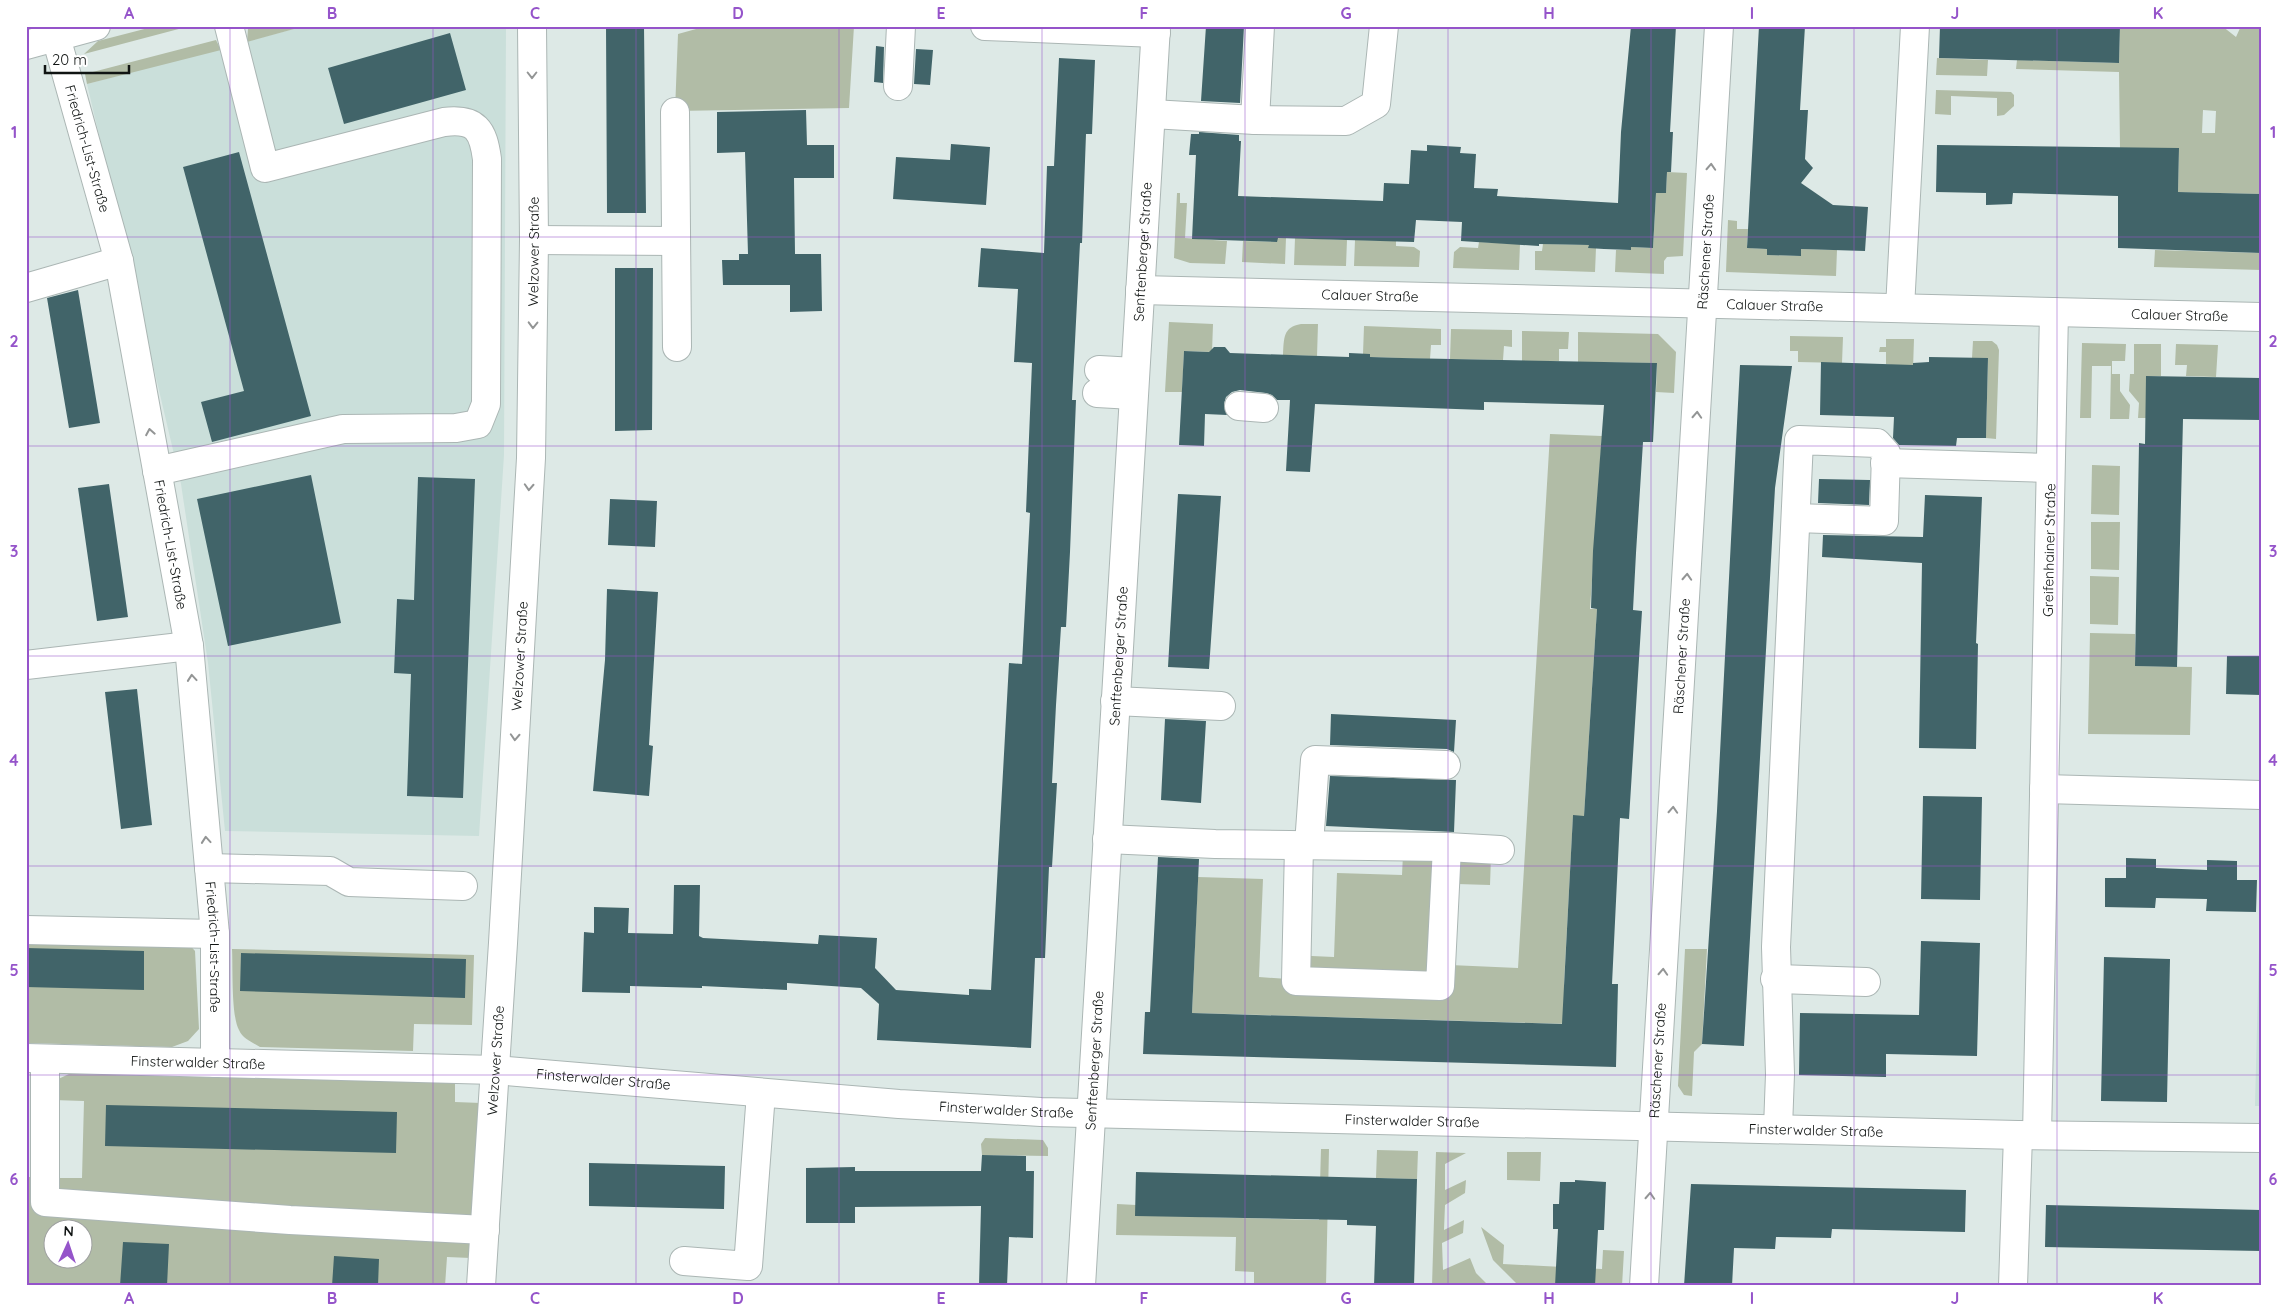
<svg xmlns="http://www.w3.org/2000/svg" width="2287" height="1312" viewBox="0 0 2287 1312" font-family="Quicksand,sans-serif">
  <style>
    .built { fill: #cadfda }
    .green { fill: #b1bca6; fill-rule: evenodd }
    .building { fill: #416469 }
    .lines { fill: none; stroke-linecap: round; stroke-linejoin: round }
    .minor-casing { stroke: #abb6b4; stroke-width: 30 }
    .minor { stroke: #fff; stroke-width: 28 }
    .oneway { stroke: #939595 }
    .grid { fill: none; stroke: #9554ca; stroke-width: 1; stroke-opacity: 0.55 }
    .labels { text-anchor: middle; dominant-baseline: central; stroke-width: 5; stroke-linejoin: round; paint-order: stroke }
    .street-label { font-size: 14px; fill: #101413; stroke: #fff }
    .neatline { fill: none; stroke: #9554ca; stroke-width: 2 }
    .grid-label { font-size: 16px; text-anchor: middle; font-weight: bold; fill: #9554ca }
  </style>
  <rect width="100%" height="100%" fill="#dde9e6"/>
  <path class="built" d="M 305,26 L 506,26 L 504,455 L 479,836 L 225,831 L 208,663 L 181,484 L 87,84 Z
    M 2261,869 L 2261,1106 L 2255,1106 Z"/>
  <path class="green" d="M 156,26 L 190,26 L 84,54 L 98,41 Z
    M 258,26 L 305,26 L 247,42 L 248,29 Z
    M 707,26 L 854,26 L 849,108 L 675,111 L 678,34 Z
    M 2120,26 L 2222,26 L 2236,37 L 2241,26 L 2261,26 L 2261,194 L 2178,192 L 2179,148 L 2120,148 L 2119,72 L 2016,69 L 2017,60 L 2119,63 ZM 2203,110 L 2216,111 L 2215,133 L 2202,133 Z
    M 216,40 L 221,50 L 87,84 L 85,74 Z
    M 1937,58 L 1988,60 L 1987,76 L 1936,75 Z
    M 1936,90 L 2011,92 L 2014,95 L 2014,106 L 2004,115 L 1997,116 L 1997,98 L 1951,96 L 1951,115 L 1935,114 Z
    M 1667,172 L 1687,173 L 1683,256 L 1667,257 L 1664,261 L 1664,274 L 1615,272 L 1616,250 L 1631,250 L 1631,247 L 1653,248 L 1656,193 L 1666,193 Z
    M 1177,193 L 1180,193 L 1180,203 L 1187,203 L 1185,238 L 1227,241 L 1225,264 L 1190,263 L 1174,258 Z
    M 1728,220 L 1737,221 L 1737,229 L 1748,229 L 1747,245 L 1750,248 L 1767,249 L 1767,255 L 1801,256 L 1801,249 L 1837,250 L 1836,276 L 1726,272 Z
    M 1277,238 L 1286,238 L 1285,264 L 1242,262 L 1243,241 L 1277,242 Z
    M 1295,238 L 1347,240 L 1346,266 L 1294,265 Z
    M 1355,240 L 1396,241 L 1396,246 L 1414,247 L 1420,251 L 1419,267 L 1354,266 Z
    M 1479,242 L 1520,244 L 1519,270 L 1453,268 L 1454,252 L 1460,247 L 1478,248 Z
    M 1543,244 L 1589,245 L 1589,248 L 1596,248 L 1595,272 L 1535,270 L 1535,251 L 1542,251 Z
    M 2155,250 L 2261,253 L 2261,270 L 2154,267 Z
    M 1169,322 L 1213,324 L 1212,352 L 1184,351 L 1182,392 L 1165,392 Z
    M 1301,324 L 1318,324 L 1317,356 L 1283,355 C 1284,338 1283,327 1301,324 Z
    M 1364,326 L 1441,329 L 1441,345 L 1431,345 L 1430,359 L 1370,357 L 1370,354 L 1363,354 Z
    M 1451,329 L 1512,330 L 1512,347 L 1504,346 L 1503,360 L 1450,359 Z
    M 1522,331 L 1569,332 L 1568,349 L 1559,349 L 1559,361 L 1522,361 Z
    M 1578,332 L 1658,334 L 1676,352 L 1674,393 L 1656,392 L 1657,363 L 1578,362 Z
    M 1790,336 L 1843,337 L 1842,363 L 1798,362 L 1798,351 L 1790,351 Z
    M 1886,339 L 1914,339 L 1913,369 L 1886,364 L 1886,352 L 1879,352 L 1880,347 L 1886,347 Z
    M 1973,341 L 1992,341 L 1997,345 L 1999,350 L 1996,439 L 1986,438 L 1988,358 L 1972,358 Z
    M 2082,343 L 2126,344 L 2125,361 L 2112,361 L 2112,374 L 2120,374 L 2120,391 L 2130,405 L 2129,419 L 2110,419 L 2111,366 L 2092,366 L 2091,418 L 2080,418 Z
    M 2134,344 L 2161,344 L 2161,376 L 2146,376 L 2146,418 L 2138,418 L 2139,403 L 2129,391 L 2130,374 L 2134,374 Z
    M 2176,344 L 2218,345 L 2216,377 L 2186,376 L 2187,365 L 2175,365 Z
    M 1550,434 L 1602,436 L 1590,609 L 1597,609 L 1584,816 L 1573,816 L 1564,984 L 1571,1024 L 1192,1013 L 1198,877 L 1263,879 L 1259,977 L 1288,979 L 1289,955 L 1334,957 L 1337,873 L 1402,875 L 1403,854 L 1491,857 L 1490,885 L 1457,884 L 1450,965 L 1518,968 Z
    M 2092,465 L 2120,466 L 2119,515 L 2091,514 Z
    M 2091,522 L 2120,522 L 2119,570 L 2091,569 Z
    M 2090,576 L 2119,577 L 2118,625 L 2090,624 Z
    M 2090,633 L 2135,634 L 2135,666 L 2192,667 L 2190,735 L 2088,734 Z
    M 26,939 L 187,942 L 195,951 L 199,1029 L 188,1041 L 172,1047 L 26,1043 Z
    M 232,949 L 474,955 L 472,1025 L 414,1024 L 413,1051 L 260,1047 C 252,1042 243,1039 239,1030 C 231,1016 233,967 232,949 Z
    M 1685,949 L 1707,949 L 1702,1044 L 1694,1052 L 1692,1096 L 1684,1095 L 1678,1086 Z
    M 69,1074 L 455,1083 L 455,1102 L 481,1103 L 474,1217 L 53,1197 L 54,1178 L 82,1178 L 84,1101 L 53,1100 L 54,1081 Z
    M 985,1138 L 1043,1140 L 1048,1148 L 1048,1156 L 982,1155 L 981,1144 Z
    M 1321,1149 L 1329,1149 L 1326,1286 L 1254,1286 L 1254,1272 L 1235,1271 L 1236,1237 L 1116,1235 L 1117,1204 L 1136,1205 L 1198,1217 L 1319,1220 Z
    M 1377,1150 L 1418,1151 L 1417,1179 L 1376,1178 Z
    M 1436,1152 L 1466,1153 L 1445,1164 L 1445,1190 L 1466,1180 L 1465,1193 L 1445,1205 L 1444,1230 L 1464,1220 L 1463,1233 L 1442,1243 L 1443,1270 L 1470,1258 L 1476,1273 L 1487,1284 L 1486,1286 L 1432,1286 Z
    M 1507,1152 L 1541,1152 L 1540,1181 L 1507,1180 Z
    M 26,1177 L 37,1177 L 36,1211 L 459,1236 L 470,1244 L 471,1258 L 447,1257 L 445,1286 L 26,1286 ZM 52,1230 L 82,1230 L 82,1260 L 52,1260 Z
    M 1481,1227 L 1504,1245 L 1503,1264 L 1602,1269 L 1603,1250 L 1624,1251 L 1622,1286 L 1519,1286 L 1493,1260 Z"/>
  <path class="building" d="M 606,26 L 644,26 L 646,213 L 607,213 Z
    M 1206,26 L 1244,26 L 1240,103 L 1201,101 Z
    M 1631,26 L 1676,26 L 1670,132 L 1673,132 L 1671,172 L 1667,172 L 1666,193 L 1656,193 L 1653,248 L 1631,247 L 1631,250 L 1604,249 L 1588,248 L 1589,245 L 1539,244 L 1539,246 L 1461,241 L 1462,222 L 1416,220 L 1414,242 L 1278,238 L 1277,242 L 1192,239 L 1196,155 L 1189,155 L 1191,134 L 1199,134 L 1199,132 L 1239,135 L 1239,141 L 1241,141 L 1238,196 L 1383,201 L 1384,183 L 1409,184 L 1411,150 L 1427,151 L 1427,145 L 1461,147 L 1460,153 L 1476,154 L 1474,188 L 1498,189 L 1497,196 L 1618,203 L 1621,132 Z
    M 1759,26 L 1805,26 L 1800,110 L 1808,110 L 1805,159 L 1813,168 L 1801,183 L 1833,205 L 1868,207 L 1865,251 L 1801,249 L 1801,256 L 1767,255 L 1767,249 L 1747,248 Z
    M 1940,26 L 2120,26 L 2119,63 L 1939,58 Z
    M 450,33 L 466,90 L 344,124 L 328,68 Z
    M 876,46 L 884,47 L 883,83 L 874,82 Z
    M 916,49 L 933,50 L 930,85 L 914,84 Z
    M 1059,58 L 1095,60 L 1092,134 L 1086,134 L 1082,243 L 1080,243 L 1072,400 L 1076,400 L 1070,552 L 1066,627 L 1061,627 L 1056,705 L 1052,783 L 1057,783 L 1052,867 L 1049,867 L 1045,958 L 1035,958 L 1031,1048 L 877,1040 L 879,1004 L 861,988 L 787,983 L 787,990 L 702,986 L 702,988 L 630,986 L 630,993 L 582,992 L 584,932 L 594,933 L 594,907 L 629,908 L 628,933 L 673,934 L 674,885 L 700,885 L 699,936 L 703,938 L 818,944 L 819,935 L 877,938 L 875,968 L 896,990 L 969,995 L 969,989 L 991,990 L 1009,663 L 1022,664 L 1030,513 L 1026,512 L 1032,363 L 1014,362 L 1018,289 L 978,287 L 981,248 L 1044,253 L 1047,166 L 1054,166 Z
    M 806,110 L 807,145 L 834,145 L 834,178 L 794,178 L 795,254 L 821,254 L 822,311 L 790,312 L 790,285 L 723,285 L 722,260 L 739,260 L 739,254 L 748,254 L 745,152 L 717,153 L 717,112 Z
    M 951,144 L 990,147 L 986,205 L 893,199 L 896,157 L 950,160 Z
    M 1937,145 L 2179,148 L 2178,192 L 2261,194 L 2261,253 L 2118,248 L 2118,196 L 2013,193 L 2012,204 L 1986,205 L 1986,193 L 1936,192 Z
    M 239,152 L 311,416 L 212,442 L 201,402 L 244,391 L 183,167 Z
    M 615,268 L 653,268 L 652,430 L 615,431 Z
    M 78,290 L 100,423 L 69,428 L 47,298 Z
    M 1214,347 L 1225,347 L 1230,353 L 1349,357 L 1349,353 L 1370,354 L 1370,357 L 1402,358 L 1657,363 L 1653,442 L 1643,442 L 1636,553 L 1633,610 L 1642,611 L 1629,819 L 1620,818 L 1612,984 L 1618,984 L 1616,1067 L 1143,1054 L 1145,1012 L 1150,1012 L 1158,857 L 1199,859 L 1192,1013 L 1562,1024 L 1573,815 L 1584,816 L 1597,609 L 1591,608 L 1593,551 L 1604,405 L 1484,402 L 1484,410 L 1315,404 L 1310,472 L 1286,471 L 1290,400 L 1277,400 L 1272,395 L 1266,393 L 1240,390 L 1232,392 L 1226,397 L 1224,404 L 1227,415 L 1205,414 L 1204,446 L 1179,445 L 1184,351 L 1209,352 Z
    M 1929,357 L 1988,358 L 1986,438 L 1957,438 L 1956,446 L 1899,445 L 1893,438 L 1894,417 L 1820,415 L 1821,362 L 1913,365 L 1913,363 L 1929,362 Z
    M 1740,365 L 1792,366 L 1775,488 L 1744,1046 L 1702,1044 L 1717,811 Z
    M 2146,376 L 2261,378 L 2261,420 L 2183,419 L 2177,667 L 2135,666 L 2139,443 L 2145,444 Z
    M 311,475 L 341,623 L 228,646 L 197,499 Z
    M 418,477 L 475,479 L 463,798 L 407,796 L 411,674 L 394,673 L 397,599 L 414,600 Z
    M 1819,479 L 1870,480 L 1869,505 L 1818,503 Z
    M 109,484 L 128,617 L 97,621 L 78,488 Z
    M 1178,494 L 1221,496 L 1209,669 L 1168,667 Z
    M 1925,495 L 1982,497 L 1976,643 L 1978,644 L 1976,749 L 1919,748 L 1922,563 L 1822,557 L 1823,535 L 1923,537 Z
    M 610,499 L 657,501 L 655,547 L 608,545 Z
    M 607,589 L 658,592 L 649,745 L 653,746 L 649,796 L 593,791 L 605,660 Z
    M 2227,656 L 2261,656 L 2261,695 L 2226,694 Z
    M 137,689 L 152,825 L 121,829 L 105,692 Z
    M 1331,714 L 1456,720 L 1454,752 L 1447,749 L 1330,745 Z
    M 1165,719 L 1206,721 L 1201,803 L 1161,800 Z
    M 1330,776 L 1456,780 L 1454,832 L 1326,826 Z
    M 1923,796 L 1982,797 L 1980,900 L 1921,899 Z
    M 2126,858 L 2156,859 L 2156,868 L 2207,870 L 2207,860 L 2237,861 L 2237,880 L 2257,880 L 2256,912 L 2206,911 L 2207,899 L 2156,898 L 2155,908 L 2105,907 L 2105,878 L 2126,878 Z
    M 1921,941 L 1980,943 L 1977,1056 L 1886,1054 L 1886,1077 L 1799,1075 L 1800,1013 L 1919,1015 Z
    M 26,948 L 144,951 L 144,990 L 26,987 Z
    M 241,953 L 466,959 L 465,998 L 240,991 Z
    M 2104,957 L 2170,959 L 2167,1102 L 2101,1101 Z
    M 106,1105 L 397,1112 L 396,1153 L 105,1146 Z
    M 982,1155 L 1026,1156 L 1026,1171 L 1034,1171 L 1033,1238 L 1009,1237 L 1007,1286 L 979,1286 L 981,1206 L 855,1207 L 855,1223 L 806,1223 L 806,1168 L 855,1167 L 855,1171 L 981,1171 Z
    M 589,1163 L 725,1166 L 724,1209 L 589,1206 Z
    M 1136,1172 L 1417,1179 L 1414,1286 L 1374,1286 L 1376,1226 L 1347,1225 L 1347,1220 L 1135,1216 Z
    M 1575,1180 L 1606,1182 L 1604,1230 L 1598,1230 L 1595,1286 L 1555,1286 L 1558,1229 L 1553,1229 L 1553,1204 L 1559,1204 L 1560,1182 L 1575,1182 Z
    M 1691,1184 L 1966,1190 L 1965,1232 L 1832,1229 L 1831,1238 L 1776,1237 L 1775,1249 L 1734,1248 L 1732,1286 L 1684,1286 Z
    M 2046,1205 L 2261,1210 L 2261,1251 L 2045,1247 Z
    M 123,1242 L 169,1244 L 167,1286 L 120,1286 Z
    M 334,1256 L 379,1259 L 378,1286 L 332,1286 Z"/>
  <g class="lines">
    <defs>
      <g id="minor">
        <path d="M 985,26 L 1156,33"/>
        <path id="s1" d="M 56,37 L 119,261 L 189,646 L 215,934 L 215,1063"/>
        <path d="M 26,45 L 96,26"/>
        <path d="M 898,86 L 901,26"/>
        <path d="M 675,112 L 677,347"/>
        <path d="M 1152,114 L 1255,120 L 1346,121 L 1376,104 L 1384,26"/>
        <path d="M 1255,120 L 1260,26"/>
        <path d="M 534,240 L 675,241"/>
        <path d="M 26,288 L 119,261"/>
        <path id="s2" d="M 1140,290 L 2261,317"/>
        <path d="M 1900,308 L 1915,26"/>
        <path d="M 1099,370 L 1135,372"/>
        <path d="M 1097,393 L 1133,395"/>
        <path d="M 1239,406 L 1264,408"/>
        <path d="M 1885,463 L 2050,468"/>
        <path d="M 157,471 L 343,429 L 456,428 L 478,424 L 486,404 L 487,159 C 483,130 476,118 444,122 L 265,168 L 229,26"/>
        <path d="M 26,665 L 189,646"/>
        <path d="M 1115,701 L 1221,706"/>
        <path d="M 2044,789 L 2261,795"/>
        <path d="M 1107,839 L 1215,844 L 1447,847 L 1500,850"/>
        <path d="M 1309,845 L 1315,760 L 1446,765"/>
        <path d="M 1299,846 L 1296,981 L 1440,986 L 1447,847"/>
        <path d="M 209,868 L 330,871 L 349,882 L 463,886"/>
        <path d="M 26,930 L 215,934"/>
        <path d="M 1775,979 L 1866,982"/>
        <path id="s3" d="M 26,1058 L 495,1070 L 899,1104 L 1041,1112 L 2018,1135 L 2261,1138"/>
        <path d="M 45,1059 L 45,1202 L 290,1220 L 485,1230"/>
        <path d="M 1778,1128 L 1780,1074 L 1776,947 L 1799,440 L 1877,443 L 1886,453 L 1884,521 L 1796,518"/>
        <path id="s4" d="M 2037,1135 L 2054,312"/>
        <path d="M 684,1261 L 748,1266 L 761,1093"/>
        <path id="s5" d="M 481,1286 L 503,943 L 531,458 L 534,240 L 532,26"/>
        <path id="s6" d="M 1081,1286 L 1156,26"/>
        <path id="s7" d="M 1644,1286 L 1719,26"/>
        <path d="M 2013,1286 L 2018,1135"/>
      </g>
    </defs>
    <use href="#minor" class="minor-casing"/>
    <use href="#minor" class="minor"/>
  </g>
  <defs><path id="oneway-chevron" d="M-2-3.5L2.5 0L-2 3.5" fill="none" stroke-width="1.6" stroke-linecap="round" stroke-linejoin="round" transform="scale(1.25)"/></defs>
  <g class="oneway">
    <use href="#oneway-chevron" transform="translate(532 75) rotate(90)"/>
    <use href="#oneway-chevron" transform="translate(1711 167) rotate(-87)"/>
    <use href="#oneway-chevron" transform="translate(533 325) rotate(91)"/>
    <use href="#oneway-chevron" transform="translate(1697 415) rotate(-87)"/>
    <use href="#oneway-chevron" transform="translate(150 432) rotate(-100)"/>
    <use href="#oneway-chevron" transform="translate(529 487) rotate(93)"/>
    <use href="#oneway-chevron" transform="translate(1687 577) rotate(-87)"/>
    <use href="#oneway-chevron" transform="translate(192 678) rotate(-95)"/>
    <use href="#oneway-chevron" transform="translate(515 737) rotate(93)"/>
    <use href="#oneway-chevron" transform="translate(1673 810) rotate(-87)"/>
    <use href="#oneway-chevron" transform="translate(206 840) rotate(-95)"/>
    <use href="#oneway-chevron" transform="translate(1663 972) rotate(-87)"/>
    <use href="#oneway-chevron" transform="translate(1650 1196) rotate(-87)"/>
  </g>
  <path class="grid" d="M 230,26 L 230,1286M 433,26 L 433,1286M 636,26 L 636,1286M 839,26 L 839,1286M 1042,26 L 1042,1286M 1245,26 L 1245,1286M 1448,26 L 1448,1286M 1651,26 L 1651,1286M 1854,26 L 1854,1286M 2057,26 L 2057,1286M 26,237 L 2261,237M 26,446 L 2261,446M 26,656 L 2261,656M 26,866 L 2261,866M 26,1075 L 2261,1075"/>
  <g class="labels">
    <g class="street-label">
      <text stroke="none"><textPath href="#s1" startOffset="116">Friedrich-List-Straße</textPath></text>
      <text stroke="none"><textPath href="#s5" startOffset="1036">Welzower Straße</textPath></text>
      <text stroke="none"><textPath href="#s6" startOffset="1036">Senftenberger Straße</textPath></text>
      <text stroke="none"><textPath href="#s7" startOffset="1036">Räschener Straße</textPath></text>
      <text stroke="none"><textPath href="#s2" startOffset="230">Calauer Straße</textPath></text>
      <text stroke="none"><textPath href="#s2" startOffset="635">Calauer Straße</textPath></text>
      <text stroke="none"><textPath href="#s2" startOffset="1040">Calauer Straße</textPath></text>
      <text stroke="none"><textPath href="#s1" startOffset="521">Friedrich-List-Straße</textPath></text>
      <text stroke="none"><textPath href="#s4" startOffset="585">Greifenhainer Straße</textPath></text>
      <text stroke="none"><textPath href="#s5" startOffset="631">Welzower Straße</textPath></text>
      <text stroke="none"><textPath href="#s6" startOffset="631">Senftenberger Straße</textPath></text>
      <text stroke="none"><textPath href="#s7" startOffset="631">Räschener Straße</textPath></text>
      <text stroke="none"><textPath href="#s1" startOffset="926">Friedrich-List-Straße</textPath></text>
      <text stroke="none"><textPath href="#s6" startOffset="226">Senftenberger Straße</textPath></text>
      <text stroke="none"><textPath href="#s7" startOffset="226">Räschener Straße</textPath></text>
      <text stroke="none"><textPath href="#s5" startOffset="226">Welzower Straße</textPath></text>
      <text stroke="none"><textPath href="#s3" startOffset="172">Finsterwalder Straße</textPath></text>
      <text stroke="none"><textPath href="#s3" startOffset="578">Finsterwalder Straße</textPath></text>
      <text stroke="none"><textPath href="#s3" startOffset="982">Finsterwalder Straße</textPath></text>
      <text stroke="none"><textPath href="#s3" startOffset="1388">Finsterwalder Straße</textPath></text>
      <text stroke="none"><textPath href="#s3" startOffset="1792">Finsterwalder Straße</textPath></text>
    </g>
  </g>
  <rect width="2287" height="1312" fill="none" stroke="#ffffff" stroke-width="55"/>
  <g transform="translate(68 1244) rotate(3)"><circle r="24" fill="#ffffff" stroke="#9fa1a1"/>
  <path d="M0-4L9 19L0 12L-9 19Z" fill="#9554ca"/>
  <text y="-8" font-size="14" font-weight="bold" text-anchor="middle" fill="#101413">N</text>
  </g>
  <path d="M45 65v8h84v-8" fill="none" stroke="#101413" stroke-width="2.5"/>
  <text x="52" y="65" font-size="15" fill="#101413" stroke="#ffffff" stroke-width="4" paint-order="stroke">20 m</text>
  <rect x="28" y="28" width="2232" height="1256" class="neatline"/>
  <g class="grid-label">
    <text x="129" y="19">A</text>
    <text x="332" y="19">B</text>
    <text x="535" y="19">C</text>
    <text x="738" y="19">D</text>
    <text x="941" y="19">E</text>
    <text x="1144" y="19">F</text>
    <text x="1346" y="19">G</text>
    <text x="1549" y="19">H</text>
    <text x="1752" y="19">I</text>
    <text x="1955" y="19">J</text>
    <text x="2158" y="19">K</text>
    <text x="14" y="138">1</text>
    <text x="2273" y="138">1</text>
    <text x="14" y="347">2</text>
    <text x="2273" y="347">2</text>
    <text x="14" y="557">3</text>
    <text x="2273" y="557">3</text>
    <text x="14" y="766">4</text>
    <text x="2273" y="766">4</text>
    <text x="14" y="976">5</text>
    <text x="2273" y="976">5</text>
    <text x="14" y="1185">6</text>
    <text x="2273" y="1185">6</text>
    <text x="129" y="1304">A</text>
    <text x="332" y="1304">B</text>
    <text x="535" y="1304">C</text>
    <text x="738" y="1304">D</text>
    <text x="941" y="1304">E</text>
    <text x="1144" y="1304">F</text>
    <text x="1346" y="1304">G</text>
    <text x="1549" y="1304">H</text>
    <text x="1752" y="1304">I</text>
    <text x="1955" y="1304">J</text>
    <text x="2158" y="1304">K</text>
  </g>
</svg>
